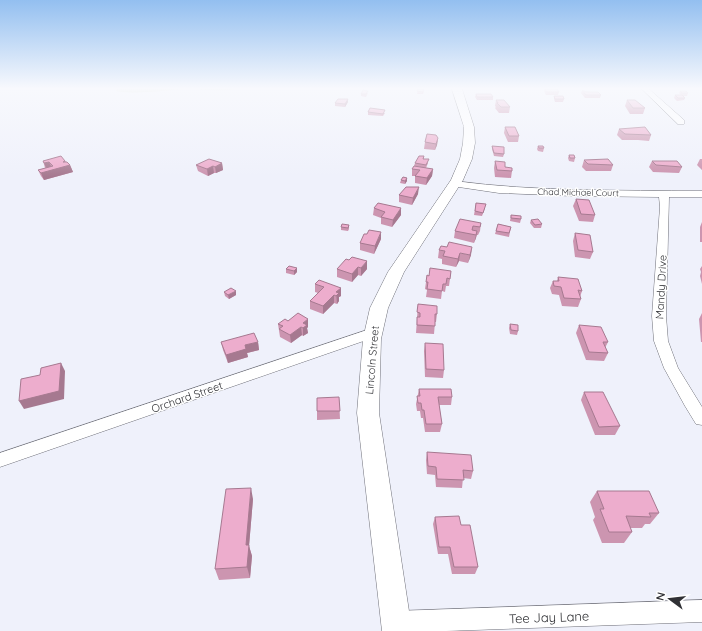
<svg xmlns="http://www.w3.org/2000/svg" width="702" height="631" viewBox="0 0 702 631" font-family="Quicksand,sans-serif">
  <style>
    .green { fill: #c8cfa5 }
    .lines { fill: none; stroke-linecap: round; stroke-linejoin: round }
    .minor-casing { stroke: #70717a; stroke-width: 1 }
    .secondary-casing { stroke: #70717a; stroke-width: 1 }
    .minor { fill: #fff; fill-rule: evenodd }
    .secondary { fill: #fff; fill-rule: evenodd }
    .wall { fill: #cc95b0 }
    .shaded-wall { fill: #a67990 }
    .building { fill: #edadcd; stroke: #a67990 }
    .labels { text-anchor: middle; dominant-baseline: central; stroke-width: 3; stroke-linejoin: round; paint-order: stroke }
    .far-street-label { font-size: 9px; fill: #303135; stroke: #fff }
    .street-label { font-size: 11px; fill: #303135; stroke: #fff }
    .near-street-label { font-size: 13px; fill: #303135; stroke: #fff }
  </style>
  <rect width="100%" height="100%" fill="#eff1fb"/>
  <path class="green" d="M 117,89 L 235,89 C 217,92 205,89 188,89 C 164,90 140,95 116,91 Z"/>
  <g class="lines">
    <defs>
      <path id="minor" d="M 642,89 L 649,89 L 684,120 L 684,124 L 678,124 Z
        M 455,181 C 537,192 620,190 702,191 L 702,197 L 669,197 L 666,316 L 668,341 L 678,368 L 702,407 L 702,425 L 696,424 L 685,406 L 664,368 L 654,341 L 652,316 L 660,207 L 659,197 L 573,196 L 499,193 L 452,186 L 450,184 L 452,182 Z
        M 373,328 L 378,330 L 380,333 L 378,336 L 0,467 L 0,453 Z
        M 702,600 L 702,622 L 446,631 L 392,631 L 388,630 L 385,622 L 388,614 L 396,611 Z"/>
      <path id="secondary" d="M 452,89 L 462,89 L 474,127 L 475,143 L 472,159 L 463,180 L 404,272 L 388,308 L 381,339 L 379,413 L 412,631 L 382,631 L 357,413 L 363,339 L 370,308 L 388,272 L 451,180 L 460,159 L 463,143 L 464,127 Z"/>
    </defs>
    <use href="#minor" class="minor-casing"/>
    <use href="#secondary" class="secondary-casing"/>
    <use href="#minor" class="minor"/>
    <use href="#secondary" class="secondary"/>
  </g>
  <path class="wall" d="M 418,89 L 424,92 L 423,94 L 417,94 Z
    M 545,89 L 559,92 L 558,95 L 546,95 L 544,91 Z
    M 582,90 L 601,95 L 600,98 L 585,98 L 581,93 Z
    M 680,91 L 688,93 L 687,96 L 683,96 L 685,98 L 684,100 L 677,101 L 674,98 L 675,95 L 681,95 L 679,93 Z
    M 368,93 L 366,97 L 361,96 L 361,94 Z
    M 476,94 L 493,97 L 493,100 L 477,100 L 475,97 Z
    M 554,96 L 564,99 L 563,102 L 555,102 L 554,99 Z
    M 348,99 L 348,102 L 345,107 L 335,106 L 335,103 Z
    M 496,100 L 510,107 L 509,113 L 499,113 L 495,108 L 496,107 L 495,106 Z
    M 627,100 L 645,108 L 643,114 L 630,114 L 625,106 Z
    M 368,112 L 385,113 L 383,116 L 368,115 Z
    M 505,127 L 519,136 L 518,142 L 508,142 L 504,133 Z
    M 619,129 L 651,135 L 649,141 L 638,140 L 622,140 L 617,135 Z
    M 438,138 L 437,145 L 435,150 L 424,149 L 425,142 Z
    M 492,146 L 504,154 L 503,157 L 494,156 L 492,149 Z
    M 538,146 L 544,148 L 543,152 L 538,151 L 537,149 Z
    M 569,155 L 575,158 L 574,162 L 569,161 L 568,158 Z
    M 424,156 L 424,159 L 428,163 L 426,168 L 433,169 L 432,176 L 426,185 L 415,183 L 415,176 L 412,176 L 412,169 L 414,166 L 415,163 Z
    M 700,159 L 702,159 L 702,170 L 697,165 Z
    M 584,160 L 613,165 L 611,171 L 586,171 L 582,167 Z
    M 43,161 L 65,161 L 70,165 L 73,172 L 44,180 L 41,176 L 38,170 L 45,168 Z
    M 495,161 L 512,171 L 511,178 L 495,177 L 494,168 Z
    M 652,161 L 682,167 L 679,173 L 653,172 L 649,167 Z
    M 222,163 L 223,170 L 216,173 L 214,173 L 208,176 L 198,171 L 196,165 Z
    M 401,180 L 407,181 L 405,184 L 400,183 Z
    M 418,194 L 412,205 L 399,202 L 399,195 Z
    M 576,199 L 595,215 L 593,222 L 579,221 L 573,206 Z
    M 476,203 L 485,208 L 482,216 L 474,215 Z
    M 374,208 L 401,215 L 392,227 L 381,224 L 381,218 L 373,215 Z
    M 511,215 L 521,219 L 520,223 L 510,221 Z
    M 531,220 L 542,224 L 541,228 L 534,228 L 530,223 Z
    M 702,222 L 702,242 L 700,242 L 700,227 Z
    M 481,223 L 480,231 L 478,235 L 477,235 L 474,243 L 454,238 L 455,231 Z
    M 498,224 L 511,227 L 509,237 L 495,234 Z
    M 349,225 L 349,229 L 348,231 L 341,230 L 341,227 Z
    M 575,233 L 593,252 L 590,259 L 575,257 L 573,241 Z
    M 381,239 L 374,254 L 360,250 L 360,243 Z
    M 439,250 L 471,255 L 468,263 L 459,261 L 456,267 L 442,264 L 442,259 L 438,258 Z
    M 349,260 L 367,269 L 361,276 L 358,275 L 352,282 L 337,277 L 337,269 Z
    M 702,266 L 702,284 L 700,276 L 701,272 L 700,269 Z
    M 297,268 L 297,272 L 294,275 L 286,273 L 286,269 Z
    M 451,271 L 449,286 L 446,286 L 445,292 L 442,291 L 441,299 L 426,297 L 427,290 L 425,289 L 427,275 L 429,276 Z
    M 558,277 L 582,291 L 580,297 L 581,299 L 578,307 L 562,306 L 559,295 L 552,294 L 550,288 L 553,281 L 557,281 Z
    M 315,284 L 341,288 L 341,296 L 339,297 L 339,301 L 337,304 L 334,303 L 323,314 L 310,309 L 310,301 L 318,293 L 315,292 Z
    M 224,292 L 236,295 L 229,299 L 225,296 Z
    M 418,304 L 437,314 L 436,322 L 435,322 L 434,334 L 416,333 Z
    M 702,313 L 702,342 L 701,342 L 699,319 Z
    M 288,321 L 308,327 L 307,328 L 308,333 L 303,336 L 302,335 L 291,343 L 280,337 L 278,324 Z
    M 510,324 L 518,331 L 517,335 L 510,334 L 509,328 Z
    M 579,325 L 608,342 L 605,348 L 608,353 L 604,361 L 586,360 L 576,333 Z
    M 221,342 L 258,342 L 259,350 L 247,353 L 248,357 L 228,363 L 223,350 Z
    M 425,343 L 444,370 L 443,378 L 425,377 L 424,351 Z
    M 419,389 L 452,397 L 451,405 L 439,405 L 442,424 L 440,432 L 425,432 L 423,418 L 421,418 L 420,411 L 417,411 L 416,404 Z
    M 584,392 L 620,426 L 615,435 L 595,435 L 581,400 Z
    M 339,397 L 340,419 L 317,420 L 317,411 Z
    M 427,452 L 473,471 L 471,479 L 463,478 L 462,488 L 436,487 L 435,475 L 427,474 L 426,460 Z
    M 597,491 L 659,513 L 650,524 L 645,524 L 642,528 L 630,528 L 632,532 L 624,543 L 602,543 L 593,520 L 595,517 L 590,502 Z
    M 253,499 L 249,546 L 252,556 L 250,578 L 219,580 L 215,569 Z
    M 435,517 L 461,525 L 478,567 L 475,574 L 452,574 L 448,554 L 438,554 L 433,524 Z"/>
  <path class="shaded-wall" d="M 348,99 L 348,102 L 345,107 L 345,104 Z
    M 438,138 L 437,145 L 435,150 L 436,144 Z
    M 65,161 L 67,166 L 70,165 L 73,172 L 44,180 L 41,173 Z
    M 49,162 L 52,168 L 47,170 L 44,163 Z
    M 222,163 L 223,170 L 216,173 L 215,167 Z
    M 213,166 L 214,173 L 208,176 L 207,169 Z
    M 433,169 L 432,176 L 426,185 L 427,178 Z
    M 407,178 L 407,181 L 405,184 L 405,181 Z
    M 419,187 L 418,194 L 412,205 L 413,198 Z
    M 401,208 L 401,215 L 392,227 L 393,220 Z
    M 477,231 L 476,238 L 474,243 Z
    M 381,232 L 381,239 L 374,254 L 375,246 Z
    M 472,247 L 471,255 L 468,263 Z
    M 460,253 L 459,261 L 456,267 L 458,259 Z
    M 367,261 L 367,269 L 361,276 L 361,268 Z
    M 358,267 L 358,275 L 352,282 L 352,274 Z
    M 297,268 L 297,272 L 294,275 L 294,271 Z
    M 341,288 L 341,296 L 339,297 L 339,301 L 337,304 L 336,292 Z
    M 236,291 L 236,295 L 229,299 L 228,295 Z
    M 334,295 L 334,303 L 323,314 L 323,306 Z
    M 308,319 L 308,327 L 307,328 L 308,333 L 303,336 L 303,323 Z
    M 301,327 L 302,335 L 291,343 L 290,335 Z
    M 258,342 L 259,350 L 247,353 L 248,357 L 228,363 L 226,355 L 245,345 Z
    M 61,363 L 65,371 L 64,399 L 24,409 L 19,401 Z
    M 251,488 L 253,499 L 249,546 L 252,556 L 250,578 L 247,567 L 246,545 Z"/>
  <path class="building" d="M 418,89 L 424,89 L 423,92 L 417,91 Z
    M 545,89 L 557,89 L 559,92 L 546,92 Z
    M 363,90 L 368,91 L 366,94 L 361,94 Z
    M 582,90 L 586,92 L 598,92 L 601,95 L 586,95 Z
    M 680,91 L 686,91 L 688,93 L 682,93 Z
    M 476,94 L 491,94 L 493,97 L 477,97 Z
    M 675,95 L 682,95 L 685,98 L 678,98 Z
    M 554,96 L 563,96 L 564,99 L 555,99 Z
    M 338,99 L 348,99 L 345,104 L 335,103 Z
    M 496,100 L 504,100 L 510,107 L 501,107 L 497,103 L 498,103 Z
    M 627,100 L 635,100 L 645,108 L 633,108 Z
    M 370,108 L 385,110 L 383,114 L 368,112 Z
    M 505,127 L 515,127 L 519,136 L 509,136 Z
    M 645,127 L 651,135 L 625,134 L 619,129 Z
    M 427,134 L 436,135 L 438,138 L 436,144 L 425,142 Z
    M 492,146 L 504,147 L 504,154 L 494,153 Z
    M 538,146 L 543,146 L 544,148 L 539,148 Z
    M 569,155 L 574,155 L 575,158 L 570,158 Z
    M 61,156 L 65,161 L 63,162 L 67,162 L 70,165 L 41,173 L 38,170 L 53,166 L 49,162 L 44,163 L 43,161 Z
    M 419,156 L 424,156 L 423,159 L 429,159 L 426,165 L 415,163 Z
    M 209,159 L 222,163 L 215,167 L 213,166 L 207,169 L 196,165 Z
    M 608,159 L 613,165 L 588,164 L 584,160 Z
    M 495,161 L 505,162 L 505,167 L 512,168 L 512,171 L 497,170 Z
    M 652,161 L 677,161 L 682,167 L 656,165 Z
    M 414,166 L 433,169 L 427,178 L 415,176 L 420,170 L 412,169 Z
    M 403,177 L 407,178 L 405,181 L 401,180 Z
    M 406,187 L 419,187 L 413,198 L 399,195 Z
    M 576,199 L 589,200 L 595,215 L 581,214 Z
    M 378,203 L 401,208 L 393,220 L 381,217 L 385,212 L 374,208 Z
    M 476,203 L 486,204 L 483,213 L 475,211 Z
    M 511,215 L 521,216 L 521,219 L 511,218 Z
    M 460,219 L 481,223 L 480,227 L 473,226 L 472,230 L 477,231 L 476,235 L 455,231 Z
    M 538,219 L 542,224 L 535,225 L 531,220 Z
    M 342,224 L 349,225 L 348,228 L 341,227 Z
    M 498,224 L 511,227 L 509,233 L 496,231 Z
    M 369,230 L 381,232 L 375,246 L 360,243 L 364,234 L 367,234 Z
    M 575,233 L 590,235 L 593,252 L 578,250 Z
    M 449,242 L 472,247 L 470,255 L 460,253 L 458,259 L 443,256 L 445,251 L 439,250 L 441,246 L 447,247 Z
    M 352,257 L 367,261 L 361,268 L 358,267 L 352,274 L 337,269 L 346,259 L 349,260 Z
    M 289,266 L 297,268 L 294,271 L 286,269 Z
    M 430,268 L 451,271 L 450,279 L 447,278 L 446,284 L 443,284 L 442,291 L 427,289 L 428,282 L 426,282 L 427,275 L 429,276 Z
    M 558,277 L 578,279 L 582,291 L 578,290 L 581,299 L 564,298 L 561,287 L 554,286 L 553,281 L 559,281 Z
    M 319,280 L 341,288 L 336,292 L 339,293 L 336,296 L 334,295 L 323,306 L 310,301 L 324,287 L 315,284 Z
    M 231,288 L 236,291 L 228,295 L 224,292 Z
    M 418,304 L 437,306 L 437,314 L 435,314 L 435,326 L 417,325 L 417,317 L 420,317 L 420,313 L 417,312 Z
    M 298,313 L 308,319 L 303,323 L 307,325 L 303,328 L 301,327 L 290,335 L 279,329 L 283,326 L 278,324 L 285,319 L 288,321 Z
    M 510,324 L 518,325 L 518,331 L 511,330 Z
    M 579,325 L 601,327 L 608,342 L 603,342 L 608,353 L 589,352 Z
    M 254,333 L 258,342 L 245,345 L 246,349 L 226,355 L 221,342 Z
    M 425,343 L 443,344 L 444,370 L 426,369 Z
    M 61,363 L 59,391 L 19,401 L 21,379 L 40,375 L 41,368 Z
    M 419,389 L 451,389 L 452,397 L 438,397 L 442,424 L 426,424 L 424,410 L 422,410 L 421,403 L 418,403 L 417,396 L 420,396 Z
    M 584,392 L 603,392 L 620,426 L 599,427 Z
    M 339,397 L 340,411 L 317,411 L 317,398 Z
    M 427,452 L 471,455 L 473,471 L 463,470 L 464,480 L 437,479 L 436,467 L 428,466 Z
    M 251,488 L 246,545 L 249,545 L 247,567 L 215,569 L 226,489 Z
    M 597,491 L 649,491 L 659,513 L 649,513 L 651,517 L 626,516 L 632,532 L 609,532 L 600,509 L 604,509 Z
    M 459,516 L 461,525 L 470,525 L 478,567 L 454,567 L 450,547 L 439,547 L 435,517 Z"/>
  <linearGradient id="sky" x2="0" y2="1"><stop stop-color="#93bff0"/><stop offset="0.5" stop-color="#f8f9fd"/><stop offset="1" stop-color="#f8f9fd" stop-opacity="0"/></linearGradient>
  <rect width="702" height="177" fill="url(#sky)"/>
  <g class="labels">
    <g class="far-street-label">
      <text transform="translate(578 192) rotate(1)">Chad Michael Court</text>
    </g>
    <g class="street-label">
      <text transform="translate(661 287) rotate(-87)">Mandy Drive</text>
      <text transform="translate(372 360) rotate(-85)">Lincoln Street</text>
      <text transform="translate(187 397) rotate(-19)">Orchard Street</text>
    </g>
    <g class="near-street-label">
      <text transform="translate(549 617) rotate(-2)">Tee Jay Lane</text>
    </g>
  </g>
  <g transform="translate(670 599) rotate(285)" stroke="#ffffff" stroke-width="3" paint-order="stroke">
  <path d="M0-3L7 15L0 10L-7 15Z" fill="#303135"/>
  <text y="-6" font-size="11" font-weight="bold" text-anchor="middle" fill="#303135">N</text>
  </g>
</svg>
